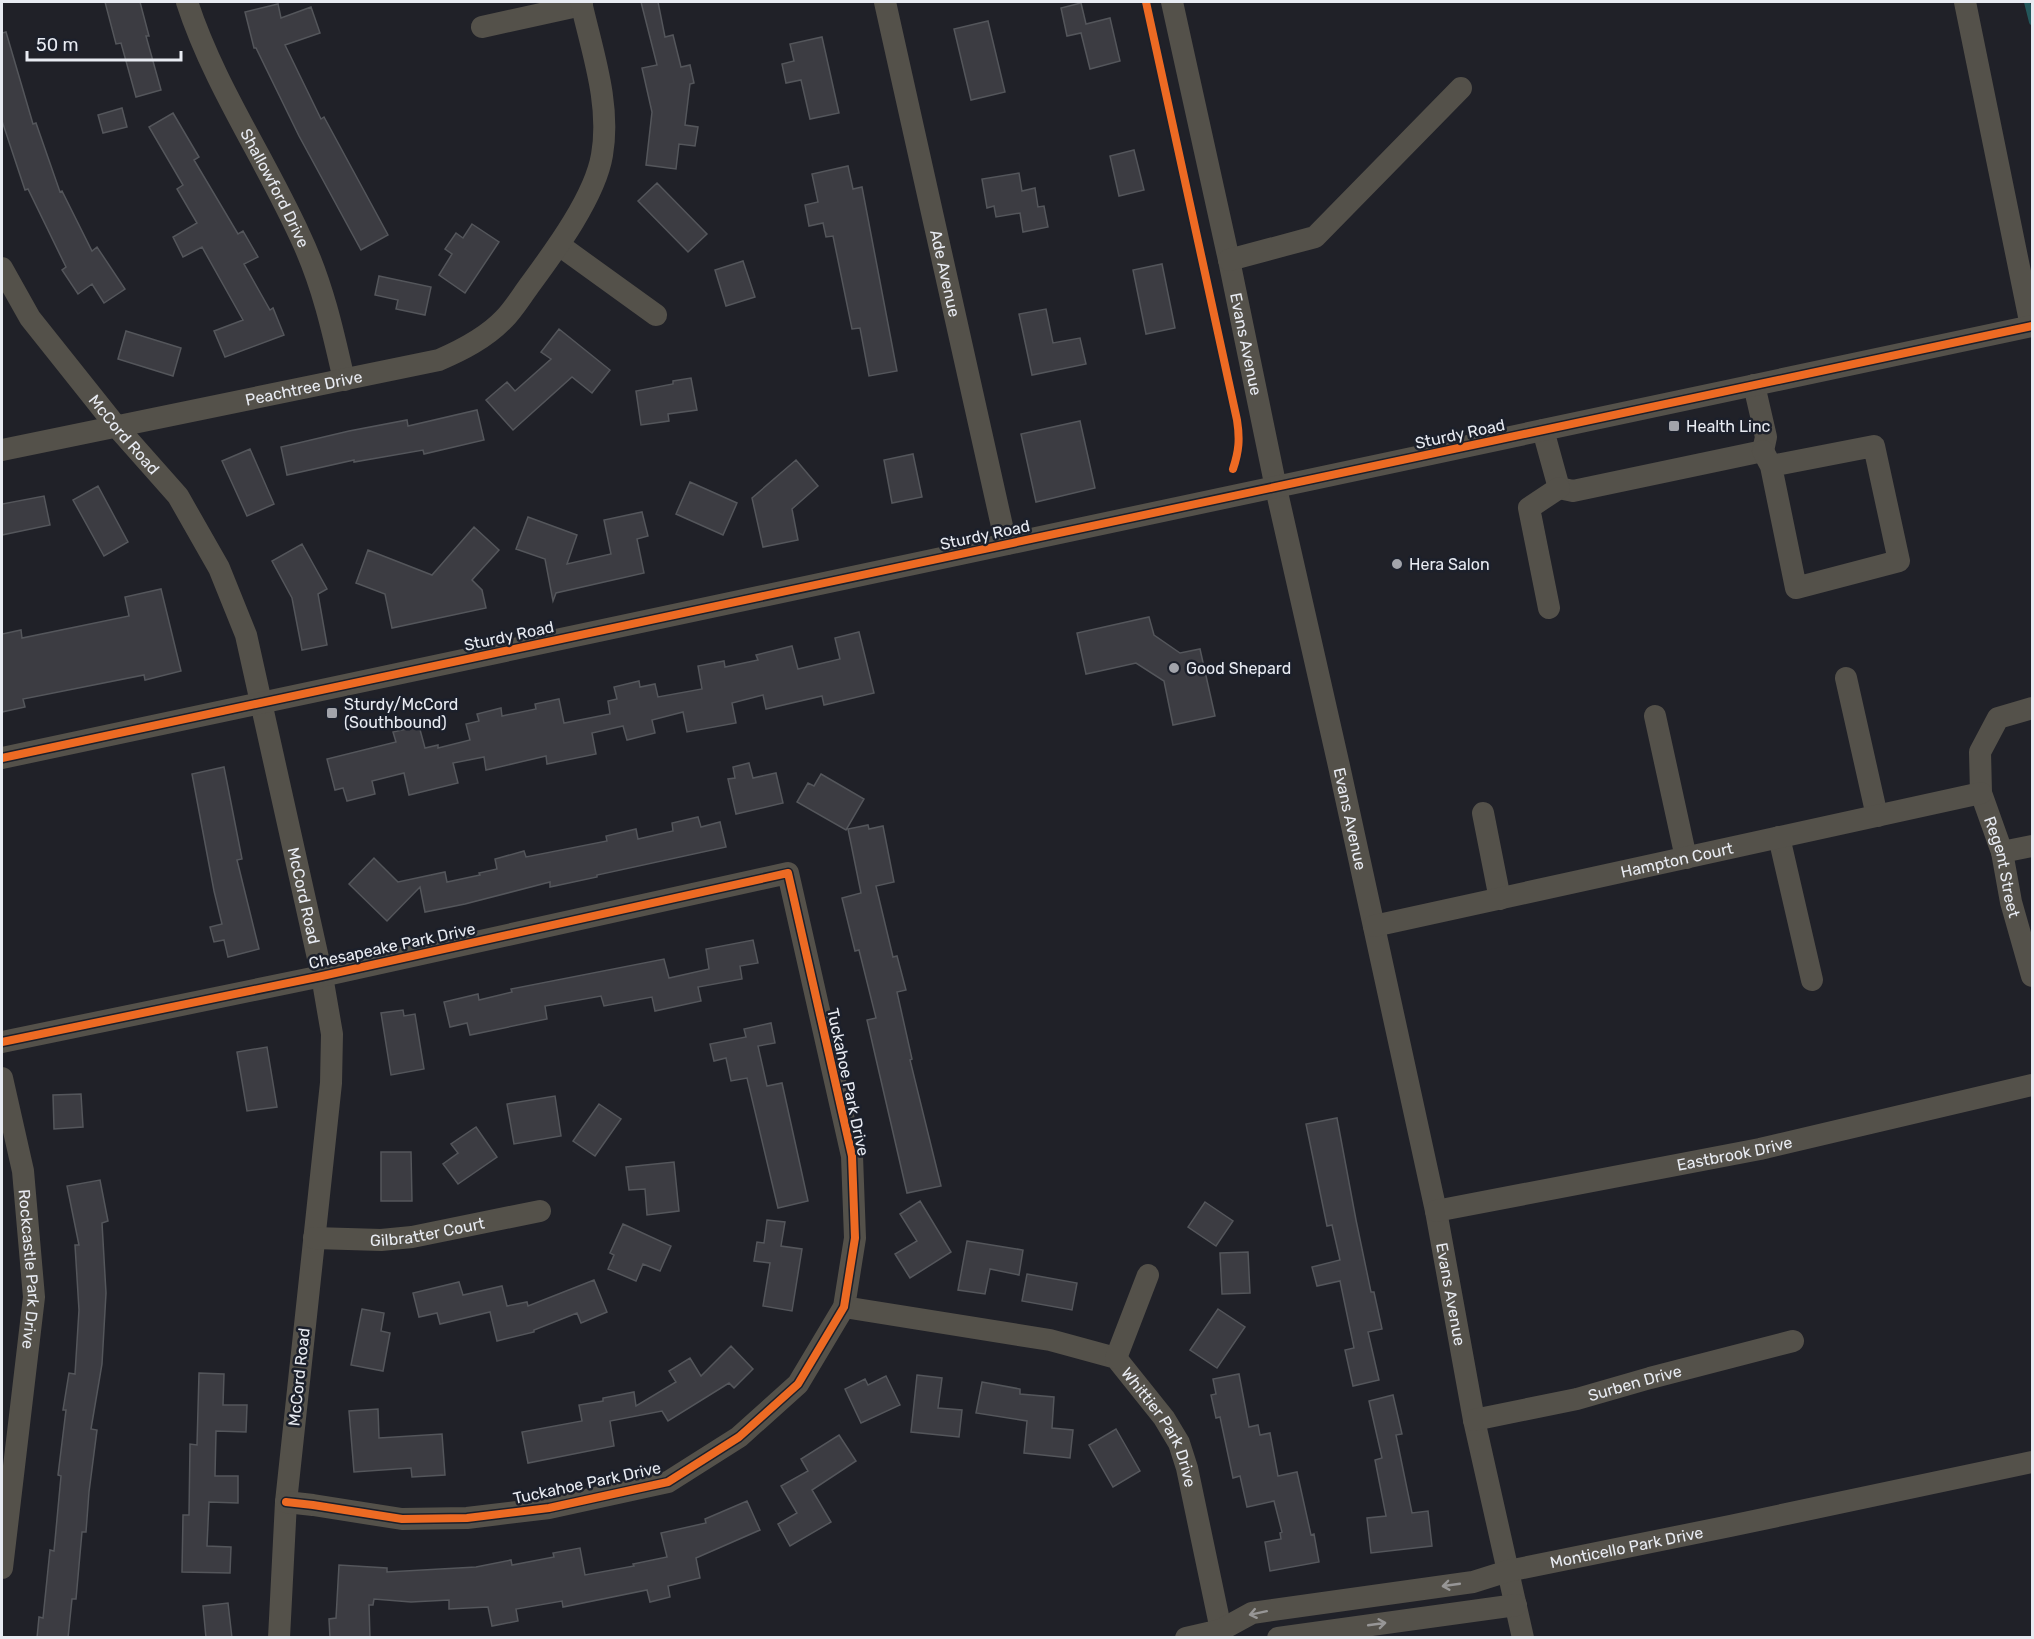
<svg xmlns="http://www.w3.org/2000/svg" width="2034" height="1639" viewBox="0 0 2034 1639" font-family="Rubik,sans-serif">
  <style>
    .lines { fill: none; stroke-linecap: round; stroke-linejoin: round }
    .stream { stroke: #23575b; stroke-width: 6 }
    .building { fill: #3c3c42; stroke: #54565b; stroke-width: 1.5 }
    .minor { stroke: #54514a; stroke-width: 22 }
    .cycleway-casing { stroke: #1c202b; stroke-width: 11 }
    .cycleway { stroke: #ed6a23; stroke-width: 8 }
    .oneway { stroke: #979696 }
    .poi-dot { fill: #a2a4ab; stroke: #1c202b; stroke-width: 2 }
    .labels { text-anchor: middle; dominant-baseline: central; stroke-width: 5; stroke-linejoin: round; paint-order: stroke }
    .street-label { font-size: 16px; fill: #e8ebf2; stroke: #1c202b }
    .poi-label { font-size: 16px; fill: #e8ebf2; stroke: #1c202b; text-anchor: start }
  </style>
  <rect width="100%" height="100%" fill="#202128"/>
  <g class="lines">
    <path class="stream" d="M 2027,2 L 2032,22"/>
  </g>
  <path class="building" d="M 105,2 L 140,2 L 149,36 L 146,36 L 161,90 L 136,97 L 121,43 L 116,44 Z
    M 641,2 L 658,2 L 665,37 L 673,35 L 681,67 L 690,65 L 694,83 L 690,84 L 685,125 L 698,127 L 695,146 L 679,144 L 676,169 L 646,165 L 652,112 L 642,68 L 657,65 Z
    M 1081,3 L 1086,24 L 1110,18 L 1120,61 L 1090,69 L 1081,33 L 1067,36 L 1061,8 Z
    M 278,4 L 281,18 L 311,7 L 320,33 L 285,45 L 321,119 L 324,117 L 388,235 L 361,250 L 299,136 L 256,48 L 254,48 L 245,12 Z
    M 988,21 L 1005,92 L 971,100 L 954,29 Z
    M 6,32 L 33,124 L 36,123 L 60,192 L 62,191 L 92,251 L 97,247 L 125,289 L 104,303 L 92,284 L 78,294 L 62,270 L 66,267 L 28,189 L 25,190 L 2,121 L 2,33 Z
    M 822,37 L 839,113 L 810,119 L 801,80 L 786,83 L 782,64 L 794,61 L 790,44 Z
    M 122,108 L 127,127 L 103,133 L 98,115 Z
    M 173,113 L 199,157 L 194,160 L 238,234 L 243,231 L 258,257 L 244,264 L 270,310 L 273,308 L 284,335 L 225,357 L 214,331 L 243,320 L 202,247 L 183,257 L 173,237 L 197,223 L 177,189 L 183,185 L 149,127 Z
    M 1134,150 L 1144,190 L 1119,196 L 1110,156 Z
    M 848,166 L 853,189 L 862,187 L 897,371 L 869,376 L 860,328 L 852,329 L 833,236 L 826,237 L 823,223 L 809,226 L 805,205 L 818,202 L 812,174 Z
    M 1019,173 L 1022,191 L 1035,188 L 1038,207 L 1044,206 L 1048,227 L 1023,232 L 1020,213 L 996,217 L 994,206 L 987,208 L 982,179 Z
    M 657,183 L 707,234 L 688,252 L 638,201 Z
    M 472,224 L 499,242 L 465,293 L 439,275 L 452,254 L 445,249 L 456,233 L 463,238 Z
    M 743,261 L 755,297 L 726,306 L 715,270 Z
    M 1162,264 L 1175,328 L 1146,334 L 1133,270 Z
    M 379,276 L 431,287 L 425,315 L 396,309 L 398,300 L 375,295 Z
    M 1046,309 L 1053,343 L 1080,338 L 1086,364 L 1032,375 L 1019,314 Z
    M 559,329 L 610,370 L 592,393 L 572,377 L 513,430 L 486,400 L 507,382 L 515,391 L 551,359 L 541,352 Z
    M 126,331 L 181,348 L 173,376 L 118,359 Z
    M 691,378 L 697,410 L 668,414 L 669,421 L 641,425 L 636,391 L 673,384 L 673,381 Z
    M 477,410 L 484,440 L 424,454 L 423,450 L 354,462 L 354,460 L 287,475 L 281,447 L 349,431 L 407,420 L 408,426 Z
    M 1080,421 L 1095,488 L 1036,502 L 1021,434 Z
    M 250,449 L 274,504 L 247,516 L 222,461 Z
    M 913,454 L 922,497 L 892,503 L 884,460 Z
    M 796,460 L 818,486 L 792,509 L 798,540 L 763,547 L 752,498 Z
    M 690,482 L 737,503 L 723,535 L 676,514 Z
    M 98,486 L 128,542 L 104,556 L 73,500 Z
    M 44,496 L 50,525 L 2,535 L 2,504 Z
    M 642,512 L 648,536 L 637,539 L 644,573 L 556,593 L 553,601 L 545,559 L 516,549 L 528,517 L 577,535 L 567,564 L 611,554 L 604,520 Z
    M 474,527 L 499,550 L 472,580 L 482,590 L 486,608 L 392,628 L 385,594 L 356,583 L 368,550 L 432,575 Z
    M 302,544 L 327,589 L 318,594 L 327,645 L 302,650 L 292,598 L 272,561 Z
    M 161,589 L 181,671 L 145,680 L 144,675 L 23,699 L 25,707 L 2,712 L 2,634 L 21,630 L 22,638 L 129,616 L 125,597 Z
    M 1149,617 L 1154,635 L 1180,653 L 1200,649 L 1215,716 L 1173,725 L 1164,681 L 1136,663 L 1086,674 L 1077,633 Z
    M 859,632 L 874,693 L 824,705 L 822,696 L 766,709 L 763,695 L 732,703 L 736,723 L 687,732 L 683,712 L 652,720 L 655,733 L 627,740 L 623,726 L 592,733 L 596,754 L 547,764 L 546,756 L 486,770 L 484,757 L 453,763 L 458,783 L 409,795 L 404,773 L 372,781 L 375,794 L 347,801 L 343,788 L 335,790 L 327,759 L 396,742 L 393,732 L 419,726 L 425,748 L 438,745 L 438,748 L 470,740 L 466,724 L 479,721 L 477,714 L 501,708 L 502,716 L 536,709 L 535,704 L 559,699 L 564,723 L 610,714 L 608,701 L 617,699 L 614,687 L 639,681 L 640,687 L 655,684 L 658,697 L 702,689 L 698,666 L 724,661 L 725,667 L 758,660 L 756,655 L 792,646 L 798,669 L 840,659 L 835,638 Z
    M 749,763 L 753,778 L 776,773 L 783,803 L 736,814 L 728,779 L 735,778 L 733,767 Z
    M 224,767 L 242,859 L 237,860 L 259,949 L 228,957 L 224,940 L 214,942 L 210,927 L 222,924 L 214,891 L 192,774 Z
    M 821,774 L 864,799 L 846,830 L 797,802 L 808,783 L 814,786 Z
    M 698,817 L 701,827 L 720,822 L 726,847 L 597,875 L 597,877 L 550,887 L 550,882 L 465,904 L 425,912 L 420,887 L 387,921 L 349,884 L 374,858 L 398,882 L 445,872 L 447,882 L 480,875 L 479,873 L 497,869 L 495,859 L 524,851 L 526,857 L 607,841 L 606,836 L 636,829 L 638,839 L 673,831 L 672,823 Z
    M 868,825 L 869,829 L 883,826 L 894,882 L 876,886 L 893,957 L 897,956 L 906,990 L 897,992 L 912,1059 L 910,1060 L 941,1186 L 907,1193 L 867,1020 L 876,1018 L 859,950 L 855,951 L 842,898 L 861,893 L 848,829 Z
    M 753,940 L 758,963 L 740,966 L 742,979 L 698,987 L 701,1001 L 655,1011 L 652,997 L 604,1006 L 601,996 L 545,1006 L 547,1019 L 470,1035 L 467,1023 L 450,1027 L 444,1002 L 478,994 L 479,1000 L 512,992 L 511,989 L 664,959 L 669,978 L 709,969 L 706,949 Z
    M 403,1010 L 404,1016 L 415,1014 L 424,1069 L 391,1075 L 381,1013 Z
    M 771,1023 L 775,1043 L 758,1046 L 767,1086 L 782,1083 L 808,1201 L 778,1208 L 747,1078 L 731,1081 L 726,1058 L 714,1061 L 710,1044 L 746,1037 L 744,1029 Z
    M 267,1047 L 277,1107 L 247,1111 L 237,1052 Z
    M 81,1094 L 83,1127 L 54,1129 L 53,1095 Z
    M 555,1096 L 561,1136 L 514,1144 L 507,1104 Z
    M 599,1104 L 621,1119 L 595,1156 L 573,1141 Z
    M 1337,1118 L 1356,1220 L 1371,1292 L 1374,1292 L 1382,1329 L 1368,1332 L 1379,1380 L 1353,1386 L 1345,1350 L 1354,1348 L 1340,1281 L 1317,1286 L 1312,1267 L 1340,1260 L 1332,1225 L 1327,1226 L 1306,1124 Z
    M 476,1127 L 497,1157 L 458,1184 L 443,1164 L 458,1153 L 451,1144 Z
    M 381,1152 L 411,1152 L 412,1201 L 381,1201 Z
    M 674,1162 L 679,1211 L 647,1215 L 645,1189 L 629,1190 L 626,1167 Z
    M 100,1180 L 108,1221 L 102,1223 L 106,1293 L 102,1364 L 91,1429 L 97,1430 L 89,1492 L 86,1532 L 82,1532 L 76,1599 L 72,1599 L 68,1638 L 37,1638 L 39,1617 L 43,1618 L 50,1550 L 54,1551 L 61,1476 L 58,1475 L 66,1410 L 63,1410 L 69,1373 L 75,1374 L 79,1310 L 75,1245 L 79,1245 L 67,1186 Z
    M 920,1201 L 951,1252 L 910,1278 L 895,1254 L 917,1241 L 900,1214 Z
    M 1205,1202 L 1233,1221 L 1216,1246 L 1188,1227 Z
    M 767,1220 L 785,1222 L 781,1246 L 802,1249 L 792,1311 L 763,1306 L 770,1263 L 754,1261 L 757,1242 L 764,1243 Z
    M 623,1224 L 671,1246 L 660,1271 L 643,1264 L 636,1281 L 608,1269 L 614,1255 L 610,1253 Z
    M 967,1241 L 1023,1250 L 1019,1275 L 990,1269 L 985,1294 L 958,1290 Z
    M 1248,1252 L 1250,1293 L 1222,1294 L 1220,1253 Z
    M 1027,1274 L 1077,1283 L 1072,1310 L 1022,1301 Z
    M 594,1280 L 607,1312 L 581,1323 L 577,1313 L 534,1330 L 534,1332 L 497,1341 L 490,1312 L 440,1324 L 437,1313 L 419,1317 L 413,1293 L 459,1282 L 463,1295 L 502,1286 L 507,1306 L 527,1302 L 528,1306 Z
    M 362,1309 L 384,1313 L 381,1331 L 390,1333 L 383,1371 L 351,1365 Z
    M 1218,1309 L 1245,1327 L 1217,1368 L 1190,1350 Z
    M 731,1346 L 753,1369 L 734,1388 L 729,1383 L 668,1421 L 662,1411 L 610,1421 L 614,1446 L 528,1463 L 522,1432 L 582,1421 L 579,1405 L 603,1401 L 603,1398 L 634,1392 L 636,1406 L 676,1382 L 669,1371 L 690,1358 L 701,1376 Z
    M 199,1373 L 224,1374 L 223,1405 L 247,1405 L 246,1432 L 216,1431 L 215,1476 L 238,1476 L 238,1503 L 209,1502 L 207,1546 L 231,1547 L 230,1573 L 182,1572 L 183,1515 L 189,1515 L 190,1444 L 197,1445 Z
    M 1239,1374 L 1249,1427 L 1258,1425 L 1260,1435 L 1270,1433 L 1278,1476 L 1297,1472 L 1311,1535 L 1314,1534 L 1319,1562 L 1270,1571 L 1265,1542 L 1281,1539 L 1280,1533 L 1282,1532 L 1274,1501 L 1247,1507 L 1240,1476 L 1233,1478 L 1220,1417 L 1216,1418 L 1211,1395 L 1216,1394 L 1213,1379 Z
    M 917,1375 L 942,1378 L 938,1408 L 962,1410 L 959,1437 L 911,1432 Z
    M 886,1376 L 900,1405 L 861,1423 L 845,1389 L 865,1379 L 868,1385 Z
    M 982,1382 L 1020,1389 L 1020,1394 L 1054,1397 L 1052,1428 L 1073,1430 L 1070,1458 L 1024,1453 L 1027,1421 L 976,1413 Z
    M 1393,1395 L 1402,1434 L 1396,1435 L 1412,1513 L 1428,1511 L 1432,1546 L 1371,1553 L 1367,1518 L 1386,1516 L 1375,1460 L 1382,1458 L 1369,1401 Z
    M 378,1409 L 379,1438 L 442,1434 L 445,1475 L 412,1477 L 411,1468 L 354,1472 L 349,1411 Z
    M 1116,1429 L 1140,1471 L 1113,1487 L 1089,1445 Z
    M 839,1435 L 856,1461 L 812,1490 L 831,1522 L 790,1546 L 778,1524 L 797,1513 L 781,1486 L 808,1471 L 801,1459 Z
    M 747,1501 L 760,1530 L 696,1558 L 700,1578 L 668,1586 L 670,1597 L 650,1602 L 647,1590 L 563,1607 L 562,1601 L 516,1609 L 518,1621 L 492,1626 L 488,1607 L 449,1609 L 449,1600 L 411,1602 L 374,1599 L 373,1605 L 369,1605 L 370,1638 L 330,1638 L 329,1619 L 336,1618 L 339,1565 L 387,1568 L 387,1572 L 476,1567 L 511,1560 L 512,1565 L 554,1557 L 553,1553 L 580,1548 L 585,1575 L 634,1566 L 633,1564 L 667,1557 L 661,1533 L 706,1523 L 705,1519 Z
    M 228,1603 L 232,1638 L 206,1638 L 203,1606 Z"/>
  <g class="lines">
    <g class="minor">
      <path id="s1" d="M 187,2 C 214,85 264,157 300,236 C 322,282 333,331 344,380"/>
      <path id="s2" d="M 885,2 L 1006,544"/>
      <path id="s3" d="M 1172,2 L 1229,260 L 1276,488 L 1339,766 L 1436,1211 L 1474,1420 L 1523,1638"/>
      <path d="M 1965,2 L 2031,326"/>
      <path d="M 482,27 L 582,5"/>
      <path d="M 559,245 L 656,315"/>
      <path d="M 1229,260 L 1315,237 L 1461,88"/>
      <path id="s4" d="M 2,268 L 30,318 L 116,426 L 178,496 L 219,568 L 246,635 L 322,976 L 332,1034 L 331,1083 L 286,1502 L 279,1638"/>
      <path d="M 1543,430 L 1559,488 L 1573,491 L 1763,451 L 1766,437 L 1754,385"/>
      <path id="s5" d="M 2,450 L 439,360 C 462,350 486,338 504,319 C 513,310 521,297 529,286 C 554,252 595,197 602,155 C 611,104 592,51 581,2"/>
      <path d="M 1763,451 L 1771,466 L 1796,588 L 1899,561 L 1874,446 L 1771,466"/>
      <path d="M 1549,608 L 1529,508 L 1559,488"/>
      <path d="M 1846,678 L 1877,816"/>
      <path id="s6" d="M 2032,708 L 1998,718 L 1980,752 L 1981,793 L 2002,852 L 2011,902 L 2032,976"/>
      <path d="M 1655,716 L 1686,858"/>
      <path d="M 2,758 L 2032,326"/>
      <path d="M 1483,813 L 1500,899"/>
      <path d="M 1779,837 L 1812,980"/>
      <path d="M 2002,852 L 2032,846"/>
      <path id="s7" d="M 1374,926 L 1981,793"/>
      <path d="M 2,1042 L 322,976 L 788,873 L 852,1156 L 855,1238 L 844,1307 L 798,1384 L 739,1437 L 668,1482 L 549,1508 L 467,1518 L 402,1519 L 313,1505 L 286,1502"/>
      <path id="s8" d="M 2,1078 L 23,1171 L 34,1297 L 2,1568"/>
      <path id="s9" d="M 1436,1211 L 1760,1149 L 2032,1085"/>
      <path id="s10" d="M 314,1238 L 381,1240 L 412,1237 L 540,1211"/>
      <path id="s11" d="M 844,1307 L 1050,1340 L 1116,1358 L 1164,1418 L 1179,1443 L 1187,1468 L 1221,1630"/>
      <path d="M 1116,1358 L 1148,1275"/>
      <path id="s12" d="M 1474,1420 L 1577,1399 L 1650,1378 L 1793,1341"/>
      <path id="s13" d="M 1186,1638 L 1221,1630 L 1252,1613 L 1473,1582 L 1508,1571 L 1730,1526 L 2032,1462"/>
      <path d="M 1278,1638 L 1516,1605"/>
    </g>
    <defs>
      <path id="cycleway" d="M 1146,2 L 1237,420 C 1240,439 1239,451 1233,469
        M 2,758 L 2032,326
        M 2,1042 L 322,976 L 788,873 L 852,1156 L 855,1238 L 844,1307 L 798,1384 L 739,1437 L 668,1482 L 549,1508 L 467,1518 L 402,1519 L 313,1505 L 286,1502"/>
    </defs>
    <use href="#cycleway" class="cycleway-casing"/>
    <use href="#cycleway" class="cycleway"/>
  </g>
  <defs><path id="oneway-shaft" d="M-6 0H5M1.5-3L5.5 0L1.5 3" fill="none" stroke-width="1.6" stroke-linecap="round" stroke-linejoin="round" transform="scale(1.5)"/></defs>
  <g class="oneway">
    <use href="#oneway-shaft" transform="translate(1451 1585) rotate(172)"/>
    <use href="#oneway-shaft" transform="translate(1258 1613) rotate(168)"/>
    <use href="#oneway-shaft" transform="translate(1377 1624) rotate(-8)"/>
  </g>
  <g class="poi-dot">
    <rect x="1668" y="420" width="12" height="12" rx="3"/>
    <circle cx="1397" cy="564" r="6"/>
    <circle cx="1174" cy="668" r="6"/>
    <rect x="326" y="707" width="12" height="12" rx="3"/>
  </g>
  <g class="labels">
    <g class="street-label">
      <text stroke="none"><textPath href="#s1" startOffset="206">Shallowford Drive</textPath></text>
      <text stroke="none"><textPath href="#s2" startOffset="278">Ade Avenue</textPath></text>
      <text stroke="none"><textPath href="#s3" startOffset="350">Evans Avenue</textPath></text>
      <text stroke="none"><textPath href="#s5" startOffset="308">Peachtree Drive</textPath></text>
      <text stroke="none"><textPath href="#s4" startOffset="207">McCord Road</textPath></text>
      <text transform="translate(1460 434) rotate(-12)">Sturdy Road</text>
      <text transform="translate(985 535) rotate(-12)">Sturdy Road</text>
      <text transform="translate(509 636) rotate(-12)">Sturdy Road</text>
      <text stroke="none"><textPath href="#s3" startOffset="836">Evans Avenue</textPath></text>
      <text stroke="none"><textPath href="#s7" startOffset="310">Hampton Court</textPath></text>
      <text stroke="none"><textPath href="#s6" startOffset="192">Regent Street</textPath></text>
      <text stroke="none"><textPath href="#s4" startOffset="711">McCord Road</textPath></text>
      <text transform="translate(392 946) rotate(-12)">Chesapeake Park Drive</text>
      <text transform="translate(848 1082) rotate(78)">Tuckahoe Park Drive</text>
      <text stroke="none"><textPath href="#s9" startOffset="304">Eastbrook Drive</textPath></text>
      <text stroke="none"><textPath href="#s10" startOffset="114">Gilbratter Court</textPath></text>
      <text stroke="none"><textPath href="#s8" startOffset="194">Rockcastle Park Drive</textPath></text>
      <text stroke="none"><textPath href="#s3" startOffset="1322">Evans Avenue</textPath></text>
      <text transform="translate(299 1377) rotate(-84)">McCord Road</text>
      <text stroke="none"><textPath href="#s12" startOffset="165">Surben Drive</textPath></text>
      <text stroke="none"><textPath href="#s11" startOffset="360">Whittier Park Drive</textPath></text>
      <text transform="translate(587 1483) rotate(-12)">Tuckahoe Park Drive</text>
      <text stroke="none"><textPath href="#s13" startOffset="452">Monticello Park Drive</textPath></text>
    </g>
    <g class="poi-label">
      <text x="1686" y="426">Health Linc</text>
      <text x="1409" y="564">Hera Salon</text>
      <text x="1186" y="668">Good Shepard</text>
      <text x="344" y="704">Sturdy/McCord<tspan x="344" dy="18">(Southbound)</tspan></text>
    </g>
  </g>
  <rect width="2034" height="1639" fill="none" stroke="#e8ebf2" stroke-width="6"/>
  <path d="M27 51v9h154v-9" fill="none" stroke="#e8ebf2" stroke-width="3"/>
  <text x="36" y="51" font-size="18" fill="#e8ebf2" stroke="#1c202b" stroke-width="4.5" paint-order="stroke">50 m</text>
</svg>
